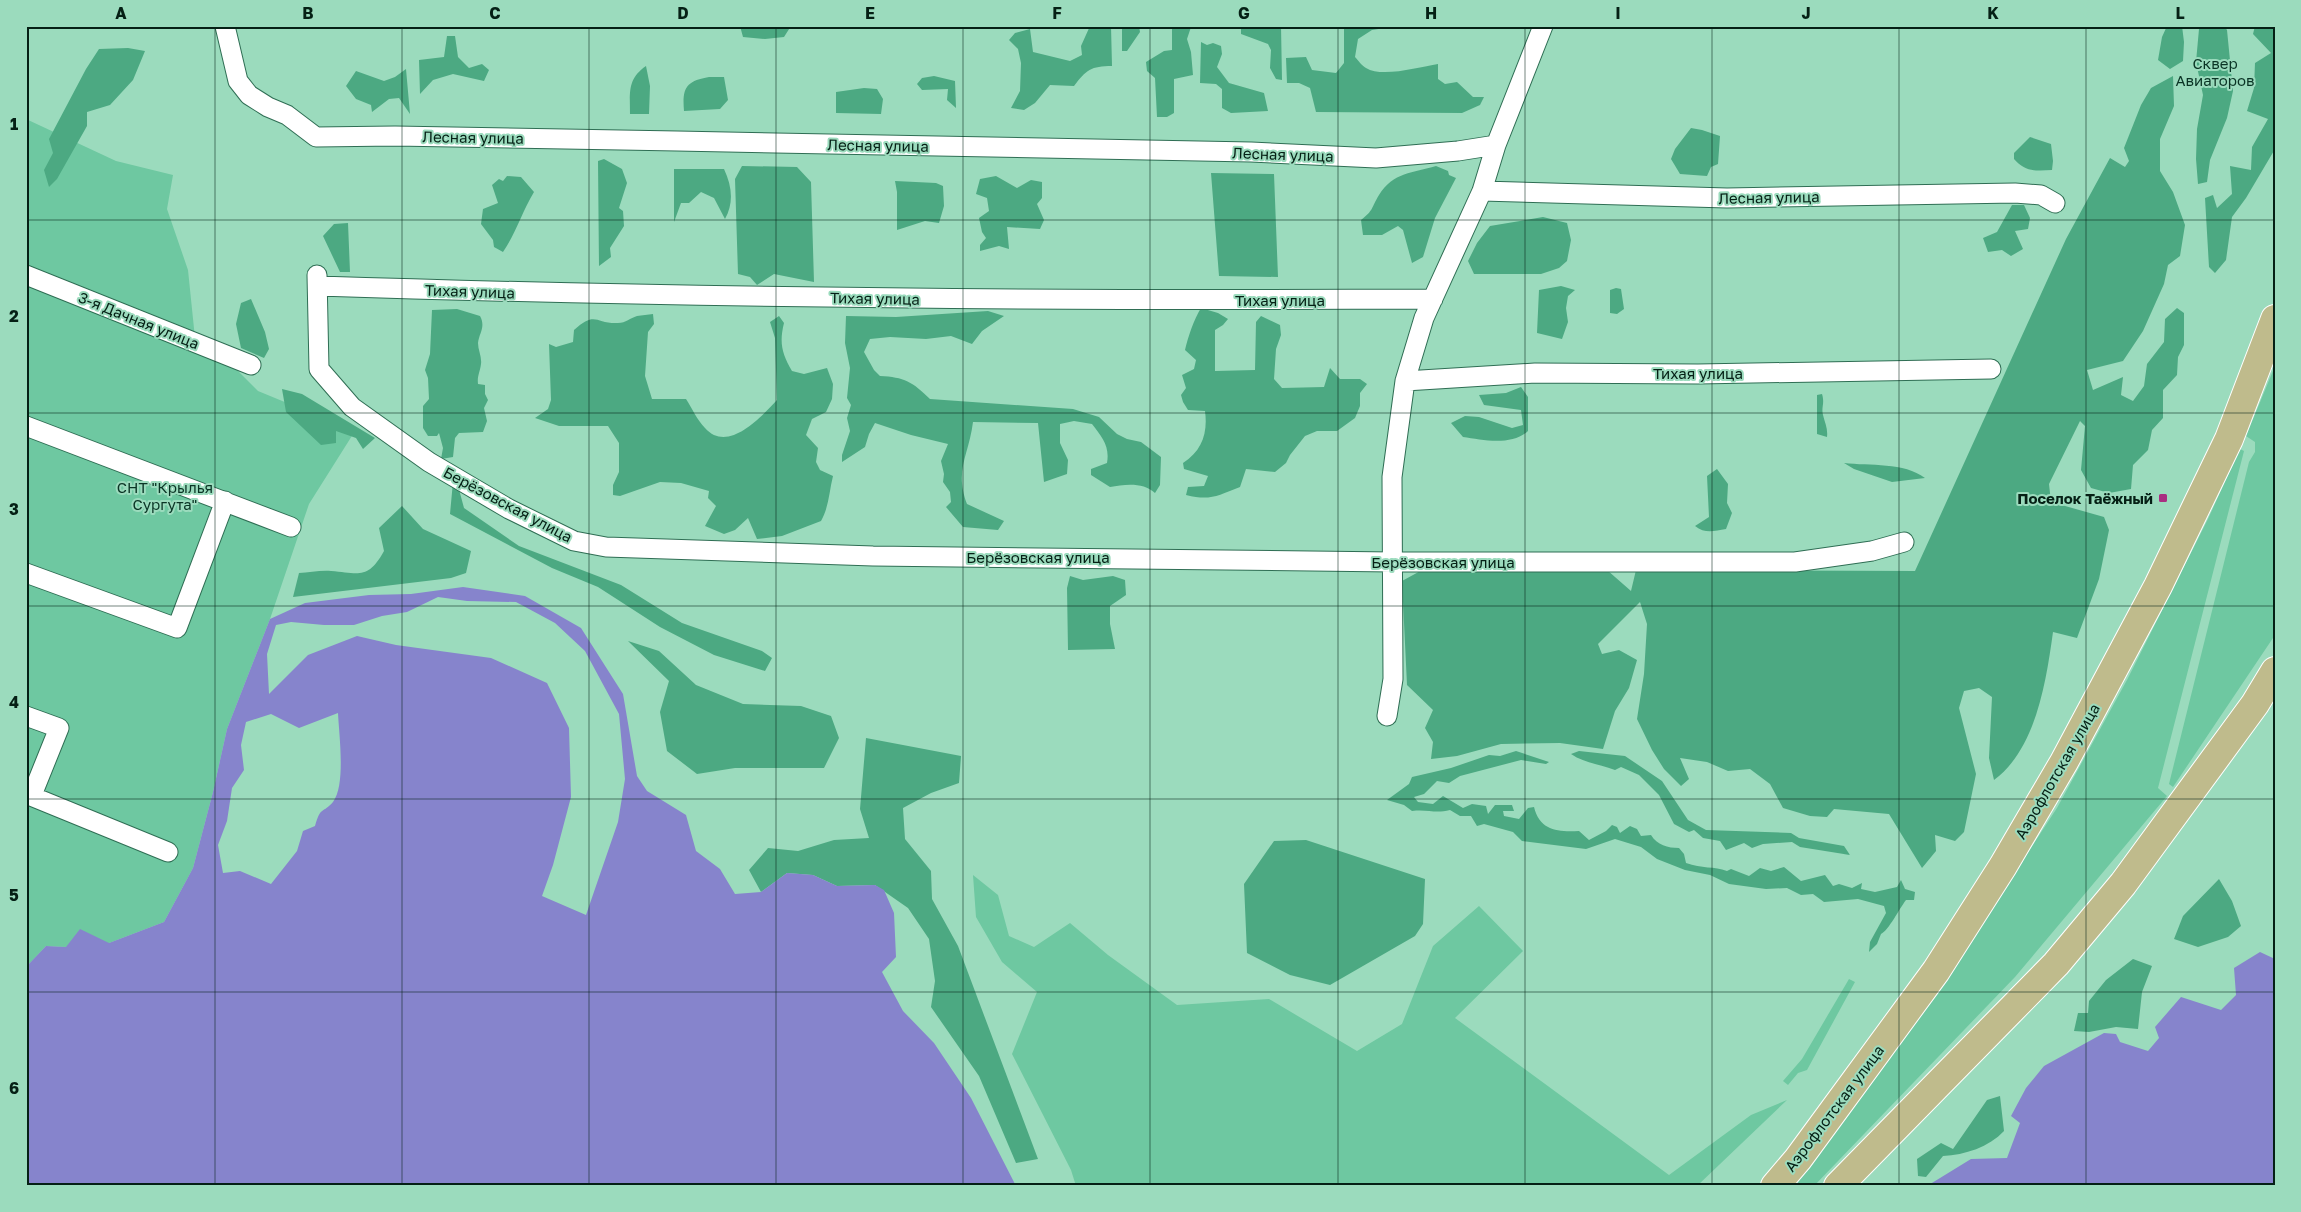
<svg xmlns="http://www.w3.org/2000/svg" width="2301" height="1212" viewBox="0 0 2301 1212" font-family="'Golos Text',sans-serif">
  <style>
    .green { fill: #6ec8a1 }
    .forest { fill: #4ca982 }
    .water { fill: #8684cc; fill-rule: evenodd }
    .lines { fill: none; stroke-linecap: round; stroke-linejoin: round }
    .street-casing { stroke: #2f6e54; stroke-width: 21 }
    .primary-casing { stroke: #fff; stroke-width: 30 }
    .street { stroke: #fff; stroke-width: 19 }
    .primary { stroke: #bfbb8c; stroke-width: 28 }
    .grid { fill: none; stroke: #052015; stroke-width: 1; stroke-opacity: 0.55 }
    .poi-dot { fill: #a92e81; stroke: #9bdbbd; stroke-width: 2 }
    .labels { text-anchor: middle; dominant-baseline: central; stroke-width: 4; stroke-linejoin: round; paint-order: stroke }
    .park-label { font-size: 15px; fill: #0a3425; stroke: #9bdbbd }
    .street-label { font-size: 15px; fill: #052015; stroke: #9bdbbd }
    .poi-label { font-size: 15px; font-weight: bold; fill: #052015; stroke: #9bdbbd; text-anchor: end }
    .neatline { fill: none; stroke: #052015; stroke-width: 2 }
    .grid-label { font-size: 16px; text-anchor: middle; font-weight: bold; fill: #052015 }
  </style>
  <rect width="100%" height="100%" fill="#9bdbbd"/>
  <path class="green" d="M 26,119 L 116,161 L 173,175 L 167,209 L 188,270 L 196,348 L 230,363 L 258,391 L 355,431 L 309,504 L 270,619 L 227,729 L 213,792 L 193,868 L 164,922 L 109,943 L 66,947 L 46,946 L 26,967 Z
    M 2275,366 L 2275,635 L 2173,787 L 2169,784 L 2249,462 L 2255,452 L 2255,442 L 2246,436 Z
    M 2240,449 L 2244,451 L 2158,788 L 2167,796 L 2015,977 L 1814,1186 L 1788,1186 L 1827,1139 L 1927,1007 L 2057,808 L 2127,680 L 2208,519 Z
    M 973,875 L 998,895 L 1009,936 L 1034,947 L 1070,923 L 1108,955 L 1177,1005 L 1269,999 L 1357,1051 L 1402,1024 L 1433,946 L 1479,906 L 1523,951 L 1455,1018 L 1669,1175 L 1751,1115 L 1787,1100 L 1697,1186 L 1076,1186 L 1071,1170 L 1012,1054 L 1037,992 L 1002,962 L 976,917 Z
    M 1849,979 L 1855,982 L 1807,1070 L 1798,1073 L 1788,1085 L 1783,1081 L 1802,1059 Z"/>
  <path class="forest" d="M 740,26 L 791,26 L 784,37 L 765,39 L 743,37 Z
    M 1090,26 L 1111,26 L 1112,66 C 1091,66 1086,70 1074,86 L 1050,85 L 1035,103 L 1024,110 L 1011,108 L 1020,91 L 1021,63 L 1018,49 L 1009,40 L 1015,33 L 1030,29 L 1033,52 L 1070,61 L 1082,55 L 1081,46 Z
    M 1122,26 L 1139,26 L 1140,32 L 1127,51 L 1122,51 Z
    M 1172,26 L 1191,27 L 1187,39 L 1191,52 L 1193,75 L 1174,79 L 1174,113 L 1167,117 L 1157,117 L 1155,78 L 1147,71 L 1146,62 L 1164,51 L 1172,50 Z
    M 1241,26 L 1281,26 L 1282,80 L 1276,79 L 1270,68 L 1271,50 L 1268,44 L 1241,34 Z
    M 1344,26 L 1398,26 L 1372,30 L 1358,39 L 1355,57 C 1358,60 1362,66 1366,68 C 1382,78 1419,67 1438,64 L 1438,79 L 1445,84 L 1457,82 L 1473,97 L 1484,97 L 1480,105 L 1462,113 L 1316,112 L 1310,88 L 1299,83 L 1287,83 L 1286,58 L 1306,57 L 1312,70 L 1336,73 L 1344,63 Z
    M 2167,26 L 2182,26 L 2184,42 L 2183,61 L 2170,69 L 2158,60 L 2162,37 Z
    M 2196,26 L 2224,26 L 2227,30 L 2233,91 L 2227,118 L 2210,160 L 2207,182 L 2198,184 L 2196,159 L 2197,129 L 2203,95 L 2196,62 L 2199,29 Z
    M 2255,26 L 2275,26 L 2275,149 L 2246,198 L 2232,217 L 2226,260 L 2215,273 L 2209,267 L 2205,198 L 2213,195 L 2217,208 L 2232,194 L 2230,166 L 2251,170 L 2252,147 L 2268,119 L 2247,111 L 2254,88 L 2255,63 L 2271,53 L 2253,34 Z
    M 447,36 L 455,36 L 458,57 L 469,68 L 482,64 L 489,70 L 484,81 L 453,74 L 433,80 L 420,94 L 419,60 L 444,57 Z
    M 1201,42 L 1207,45 L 1213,43 L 1221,46 L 1222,54 L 1217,67 L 1229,83 L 1264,93 L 1268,111 L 1231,113 L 1222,108 L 1222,89 L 1216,84 L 1200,83 Z
    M 128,48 L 145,51 L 133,80 L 110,105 L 87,112 L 87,126 L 57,179 L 49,187 L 44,170 L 53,153 L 49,139 L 86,69 L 99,49 Z
    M 646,66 L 650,86 L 649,114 L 630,114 C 630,93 627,79 646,66 Z
    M 406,69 L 410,114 L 399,98 L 389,99 L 372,112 L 371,105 L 356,99 L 346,86 L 356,71 L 384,81 L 395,77 Z
    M 934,76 L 955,81 L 956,108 L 947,100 L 948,89 L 922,90 L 917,84 L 922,78 Z
    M 2173,76 L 2174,106 L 2160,139 L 2160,171 L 2173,192 L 2185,225 L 2180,256 L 2168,265 L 2164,284 L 2143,331 L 2123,361 L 2087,370 L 2093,390 L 2123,377 L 2121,395 L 2133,401 L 2144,386 L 2147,364 L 2164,342 L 2165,319 L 2177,308 L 2184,313 L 2184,345 L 2178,357 L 2177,375 L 2163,390 L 2163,418 L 2152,430 L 2148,450 L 2133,465 L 2131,489 L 2109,493 L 2091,488 L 2081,470 L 2085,426 L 2080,421 L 2049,484 L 2051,502 L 2104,517 L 2109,530 L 2099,579 L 2077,638 L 2053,632 C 2046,682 2036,749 1994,780 L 1989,758 L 1992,697 L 1979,688 L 1964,691 L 1959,708 L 1976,774 L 1964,832 L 1955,841 L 1935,835 L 1936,851 L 1922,868 L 1889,814 L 1834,809 L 1827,817 L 1810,816 L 1783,808 L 1770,784 L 1750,769 L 1728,771 L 1707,762 L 1680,758 L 1689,779 L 1681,786 L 1664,769 L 1652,750 L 1637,719 L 1644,674 L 1647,624 L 1640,602 L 1598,644 L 1602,654 L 1619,650 L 1637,660 L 1629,688 L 1615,711 L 1603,749 L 1560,743 L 1501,744 L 1457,756 L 1431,759 L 1433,742 L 1425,728 L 1433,710 L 1407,685 L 1402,581 L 1424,569 L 1607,570 L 1631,591 L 1636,570 L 1915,571 L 2066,239 L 2110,158 L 2125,167 L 2129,161 L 2124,148 L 2141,105 L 2151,88 Z
    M 709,77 L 724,77 L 728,100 L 720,109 L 684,111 C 682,88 686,81 709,77 Z
    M 864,88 L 877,89 L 883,99 L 881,114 L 836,113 L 836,92 Z
    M 1691,128 L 1702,130 L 1720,136 L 1718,164 L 1711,167 L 1707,176 L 1680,174 L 1671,159 L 1675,149 Z
    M 2030,137 L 2051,144 L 2053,161 L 2052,170 C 2036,171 2025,172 2014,159 L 2014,153 Z
    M 604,159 L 622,169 L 627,183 L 619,208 L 623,211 L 624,226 L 610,248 L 611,257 L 599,266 L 598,161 Z
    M 742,166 L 797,167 L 811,182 L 814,282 L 774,274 L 757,285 L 750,277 L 738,274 L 735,179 Z
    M 1436,166 L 1448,171 L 1449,175 L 1456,178 L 1435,218 L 1423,257 L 1412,263 L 1403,230 L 1398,226 L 1382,235 L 1363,235 L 1361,220 C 1374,210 1371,208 1379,195 C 1393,172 1413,173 1436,166 Z
    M 674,169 L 724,169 C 732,186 734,203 725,219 L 714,198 L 701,192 L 689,203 L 681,203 L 674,222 Z
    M 1211,173 L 1274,174 L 1278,277 L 1219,276 Z
    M 507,176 L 521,177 L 534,192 C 522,212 516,233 503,252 L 494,247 L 493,240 L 481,224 L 483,209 L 498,203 L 492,185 L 499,179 L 503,181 Z
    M 996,176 L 1017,188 L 1031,180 L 1042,182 L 1042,198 L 1037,204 L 1044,220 L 1040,229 L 1007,227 L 1009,249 L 999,246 L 980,251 L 980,245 L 986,238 L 982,232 L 979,218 L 989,211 L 987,198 L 976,194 L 980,179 Z
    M 895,181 L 936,183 L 943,186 L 944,206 L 939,223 L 925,221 L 897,230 L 897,192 Z
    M 2012,205 L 2024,205 L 2030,218 L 2028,229 L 2015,231 L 2023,249 L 2011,256 L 2002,250 L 1988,252 L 1983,238 L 1997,232 Z
    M 1543,217 L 1567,223 L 1571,240 L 1567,261 L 1559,268 L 1541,274 L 1474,274 L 1468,261 L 1477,243 L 1490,226 Z
    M 348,223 L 350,272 L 340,272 L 323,236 L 334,224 Z
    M 1561,286 L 1575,290 L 1568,296 L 1566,308 L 1568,322 L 1562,339 L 1537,333 L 1539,290 Z
    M 1616,288 L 1621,289 L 1624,309 L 1617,314 L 1610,313 L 1610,290 Z
    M 251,299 L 265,332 L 269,349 L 264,358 L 241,348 L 236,324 L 241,303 Z
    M 1201,308 L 1218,313 L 1228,319 L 1223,325 L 1215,330 L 1215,371 L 1255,370 L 1256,322 L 1261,316 L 1280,325 L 1281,335 L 1276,349 L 1274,379 L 1282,388 L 1324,387 L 1330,368 L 1340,379 L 1360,379 L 1367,384 L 1360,393 L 1360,406 L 1355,418 L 1337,431 L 1317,431 L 1305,436 L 1290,455 L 1286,463 L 1275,472 L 1246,469 L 1240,487 C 1217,496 1210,501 1186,495 L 1188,487 L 1204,486 L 1208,476 L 1184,469 L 1183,463 C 1202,451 1208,433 1205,411 L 1188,410 L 1183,402 L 1181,395 L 1186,388 L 1182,375 L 1194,369 L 1196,360 L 1185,350 C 1188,337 1194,319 1201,308 Z
    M 457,309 L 480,316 C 486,327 479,333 478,343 C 478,350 482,357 481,364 C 480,372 477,376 478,384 L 485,385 L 485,394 L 488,400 L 484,408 L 487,421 L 483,432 L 459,433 L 455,438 L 453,457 L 441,459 L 443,448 L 439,433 L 437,436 L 428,436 L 423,428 L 423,406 L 429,399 L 428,378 L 425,370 L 430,354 L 432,310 Z
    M 988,311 L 1004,316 L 982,331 L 972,344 L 951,336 L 926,339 L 890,337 L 870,339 L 864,352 L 874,370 L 880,376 C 904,377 913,382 930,399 L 1073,409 L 1099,417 L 1117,434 L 1127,439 L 1141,442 L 1161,457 L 1160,485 L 1155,493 C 1144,482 1125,484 1110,487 L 1091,475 L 1091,469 L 1107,463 C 1110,446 1102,437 1092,424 L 1074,421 L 1060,424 L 1060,443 L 1068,460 L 1067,474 L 1044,482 L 1038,423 L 973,422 C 969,455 954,470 967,504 L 1004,521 L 998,530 L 963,527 L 946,507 L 951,502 L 950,492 L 943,482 L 944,474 L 941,461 L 948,444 L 911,435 L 875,423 L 869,434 L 865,447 L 842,462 L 842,455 L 850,431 L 847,418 L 851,405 L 847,398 L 850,368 L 845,343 L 846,316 L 896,317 Z
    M 653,314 L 654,324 L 648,332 L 645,376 L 652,399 L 686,399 C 692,408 697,420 705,428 C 728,454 761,417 777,400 L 775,338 L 770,322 L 779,316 L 784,323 C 779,343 782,354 792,371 L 804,374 L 827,368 L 833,384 L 832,399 L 826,412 L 812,419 L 806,435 L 818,448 L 816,462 L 820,470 L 833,476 C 829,492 829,507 821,521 L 782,536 L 757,539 L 748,518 L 735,530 L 724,534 L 705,526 L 716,506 L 708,498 L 709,491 L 681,483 L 660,482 L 620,496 L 613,495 L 613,485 L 619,472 L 619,443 L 608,426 L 559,426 L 535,418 L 548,409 L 551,400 L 549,344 L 556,347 L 573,342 L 574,330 C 596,310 595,324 618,323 C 626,323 630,318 637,316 C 642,315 648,315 653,314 Z
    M 1521,387 L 1528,397 L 1528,431 C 1512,446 1483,440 1463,437 L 1451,423 L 1465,416 L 1479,417 L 1512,428 L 1523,425 L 1521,410 L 1484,405 L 1479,395 L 1506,393 Z
    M 282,389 L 302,394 L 375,438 L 363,449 L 356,438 L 336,431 L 336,443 L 321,445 L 286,412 Z
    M 1822,394 C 1825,404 1821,407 1823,415 C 1825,423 1828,429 1827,437 L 1817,434 L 1817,395 Z
    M 1844,463 C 1870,466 1904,462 1925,478 L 1892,482 L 1854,469 Z
    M 1717,469 L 1728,484 L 1727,503 L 1732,513 L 1726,529 C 1714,531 1705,534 1695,526 L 1709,517 L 1707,476 Z
    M 454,471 L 464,508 L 519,546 L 621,585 L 682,623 L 762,651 L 772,658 L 765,671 L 714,655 L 660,627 L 598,587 L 552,568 L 450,514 Z
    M 402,506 L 423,529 L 471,551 L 466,573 L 451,578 L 293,597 L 299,573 C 309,573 320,570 331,571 C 359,573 368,580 384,551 L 379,528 Z
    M 1070,576 L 1083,580 L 1113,576 L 1125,580 L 1126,595 L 1110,606 L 1110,624 L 1115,649 L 1068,650 L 1067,588 Z
    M 628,641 L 659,651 L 696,685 L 743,704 L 801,706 L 831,716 L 839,738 L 824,768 L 735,768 L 697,774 L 667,751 L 660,712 L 669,681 Z
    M 866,738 L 961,756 L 959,783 L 931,793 L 903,808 L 905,839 L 931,871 L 932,899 L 958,946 L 1038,1159 L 1016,1163 L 979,1076 L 931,1007 L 935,981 L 929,939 L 908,908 L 875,885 L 837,886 L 813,875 L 787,873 L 761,892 L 749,870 L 768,848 L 798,851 L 834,840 L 869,838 L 860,809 Z
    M 1516,751 L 1549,762 L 1546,764 L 1521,760 L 1460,776 L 1449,783 L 1437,781 L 1424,794 L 1414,797 L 1418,802 L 1433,804 L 1443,796 L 1463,808 L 1472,804 L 1486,806 L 1488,814 L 1495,805 L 1512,805 L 1514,811 L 1503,811 L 1504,816 L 1519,819 L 1528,808 L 1534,807 C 1540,831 1558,832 1579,831 L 1589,840 L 1606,831 L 1612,825 L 1617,827 L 1620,833 L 1630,826 L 1637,829 L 1641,836 L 1651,835 C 1657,845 1668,848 1679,848 L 1684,854 L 1686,863 C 1702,869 1714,866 1727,871 L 1731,869 L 1749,876 L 1760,868 L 1771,871 L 1784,867 L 1801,881 L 1825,875 L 1833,886 L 1839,884 L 1852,888 L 1862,883 L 1861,889 L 1875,892 L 1897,887 L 1901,880 L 1905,889 L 1915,892 L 1914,900 L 1906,900 C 1899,909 1889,930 1881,934 L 1877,944 L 1869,952 L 1870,942 L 1886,913 L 1884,906 L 1858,899 L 1824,902 L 1813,894 L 1801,895 L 1787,888 L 1766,889 L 1729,884 L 1710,875 L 1685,870 L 1657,859 L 1641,847 L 1615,839 L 1586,849 L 1522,841 L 1513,832 L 1484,824 L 1477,826 L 1471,816 L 1460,816 L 1450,810 C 1435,814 1428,809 1412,811 L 1404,805 L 1387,800 L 1409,784 L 1412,777 L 1451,768 L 1489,755 L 1500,756 Z
    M 1579,751 L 1625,756 L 1662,781 L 1688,820 L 1706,830 L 1791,833 L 1799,838 L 1844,846 L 1850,855 L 1800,847 L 1792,842 L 1763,844 L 1752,848 L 1744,843 L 1726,850 L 1720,841 L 1703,838 L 1694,830 L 1689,832 L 1674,824 L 1659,795 L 1639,775 L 1621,767 L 1615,770 C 1600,764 1584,763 1571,754 Z
    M 1306,840 L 1425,879 L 1423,924 L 1415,936 L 1330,985 L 1290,975 L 1247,953 L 1244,884 L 1274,841 Z
    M 2219,879 L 2232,901 L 2241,926 L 2228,937 L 2198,947 L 2174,939 L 2183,916 Z
    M 2133,959 L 2152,966 L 2142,992 L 2138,1029 L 2116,1027 L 2089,1032 L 2074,1031 L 2078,1013 L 2088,1013 L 2089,1001 L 2106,980 Z
    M 2000,1096 L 2004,1131 C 1989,1147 1965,1155 1943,1156 L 1926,1177 L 1918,1176 L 1917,1159 L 1941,1143 L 1953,1149 L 1987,1100 Z"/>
  <path class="water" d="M 463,587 L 525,596 L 581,628 L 623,694 L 637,776 L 647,791 L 686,815 L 696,851 L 720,869 L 735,894 L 761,892 L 787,873 L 813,875 L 837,886 L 875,885 L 884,890 L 894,913 L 896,957 L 882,972 L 903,1011 L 934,1043 L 971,1098 L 1016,1186 L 26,1186 L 26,967 L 46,946 L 66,947 L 80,929 L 109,943 L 164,922 L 193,868 L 213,792 L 227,729 L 270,619 L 305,603 L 369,595 L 411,594 ZM 438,597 L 467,601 L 516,602 L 555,623 L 585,651 L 619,714 L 625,779 L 618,822 L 586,915 L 542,896 L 553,865 L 571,797 L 569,728 L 547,683 L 491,658 L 396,645 L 357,636 L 308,655 L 269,694 L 267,654 L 276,625 L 291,622 L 324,625 L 354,625 L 382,616 L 407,612 ZM 338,713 C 339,735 346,785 333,802 C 323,814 321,805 315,826 L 303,831 L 297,851 L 271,884 L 240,871 L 223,873 L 218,845 L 227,821 L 232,788 L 244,770 L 241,745 L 246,722 L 271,714 L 299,728 Z
    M 2260,952 L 2275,959 L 2275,1186 L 1927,1186 L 1971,1159 L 2007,1158 L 2020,1123 L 2011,1116 L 2026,1088 L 2044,1066 L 2104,1033 L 2116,1034 L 2120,1042 L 2148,1051 L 2159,1038 L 2155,1027 L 2181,997 L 2221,1010 L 2236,995 L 2234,968 Z"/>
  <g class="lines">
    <defs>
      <path id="street" d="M 225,26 L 238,81 L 249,95 L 268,107 L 287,115 L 316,137 L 395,136 L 677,141 L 1251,152 L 1376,158 L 1458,151 L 1496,145
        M 1482,191 L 1727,198 L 2015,193 L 2041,195 L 2055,203
        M 26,275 L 251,365
        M 317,275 L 319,369 L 352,407 L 429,462 L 509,509 L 574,541 L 606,547 L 873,556 L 1393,562 L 1795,562 L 1872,551 L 1904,542
        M 318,286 C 689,298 1061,301 1433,299
        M 1405,381 L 1535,373 L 1698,374 L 1991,369
        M 26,426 L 291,527
        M 26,573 L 177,628 L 225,501
        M 26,716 L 59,728 L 32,795
        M 1387,716 L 1393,679 L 1392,477 L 1405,381 L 1424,318 L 1482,191 L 1496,145 L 1543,26
        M 26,794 L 168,852"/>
      <path id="primary" d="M 1775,1186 L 1798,1159 L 1936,971 L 2003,866 L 2064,762 L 2158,586 L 2229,439 L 2275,319
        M 1838,1186 L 2056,964 L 2123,884 L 2255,704 L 2275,671"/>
    </defs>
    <use href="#street" class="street-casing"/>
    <use href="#primary" class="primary-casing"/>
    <use href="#street" class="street"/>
    <use href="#primary" class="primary"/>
  </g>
  <path class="grid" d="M 215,26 L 215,1186M 402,26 L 402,1186M 589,26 L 589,1186M 776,26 L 776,1186M 963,26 L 963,1186M 1150,26 L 1150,1186M 1338,26 L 1338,1186M 1525,26 L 1525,1186M 1712,26 L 1712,1186M 1899,26 L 1899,1186M 2086,26 L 2086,1186M 26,220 L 2275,220M 26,413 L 2275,413M 26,606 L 2275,606M 26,799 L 2275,799M 26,992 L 2275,992"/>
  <rect class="poi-dot" x="2158" y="493" width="10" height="10" rx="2.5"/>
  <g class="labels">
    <g class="park-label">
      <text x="2215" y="63">Сквер<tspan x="2215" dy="17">Авиаторов</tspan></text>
      <text x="165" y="487">CНТ "Крылья<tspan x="165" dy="17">Сургута"</tspan></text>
    </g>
    <g class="street-label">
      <text transform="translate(473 137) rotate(1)">Лесная улица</text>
      <text transform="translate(878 145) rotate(1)">Лесная улица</text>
      <text transform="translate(1283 154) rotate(2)">Лесная улица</text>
      <text transform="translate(1769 197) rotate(-1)">Лесная улица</text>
      <text transform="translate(470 291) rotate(2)">Тихая улица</text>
      <text transform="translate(875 298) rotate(1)">Тихая улица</text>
      <text x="1280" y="300">Тихая улица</text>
      <text transform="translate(139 320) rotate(22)">3-я Дачная улица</text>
      <text x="1698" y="373">Тихая улица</text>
      <text transform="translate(508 504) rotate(28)">Берёзовская улица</text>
      <text x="1038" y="557">Берёзовская улица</text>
      <text x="1443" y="562">Берёзовская улица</text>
      <text transform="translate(2057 771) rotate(-60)">Аэрофлотская улица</text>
      <text transform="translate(1834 1108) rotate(-53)">Аэрофлотская улица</text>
    </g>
    <g class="poi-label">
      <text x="2153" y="498">Поселок Таёжный</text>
    </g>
  </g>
  <rect width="2301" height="1212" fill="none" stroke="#9bdbbd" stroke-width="55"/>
  <rect x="28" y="28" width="2246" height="1156" class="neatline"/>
  <g class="grid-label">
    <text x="121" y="19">A</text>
    <text x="308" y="19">B</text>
    <text x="495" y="19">C</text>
    <text x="683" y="19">D</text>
    <text x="870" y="19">E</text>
    <text x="1057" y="19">F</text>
    <text x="1244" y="19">G</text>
    <text x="1431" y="19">H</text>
    <text x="1618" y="19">I</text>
    <text x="1806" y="19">J</text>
    <text x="1993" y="19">K</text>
    <text x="2180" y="19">L</text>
    <text x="14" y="130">1</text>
    <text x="14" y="322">2</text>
    <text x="14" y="515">3</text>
    <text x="14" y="708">4</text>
    <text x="14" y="901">5</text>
    <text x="14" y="1094">6</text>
  </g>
</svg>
